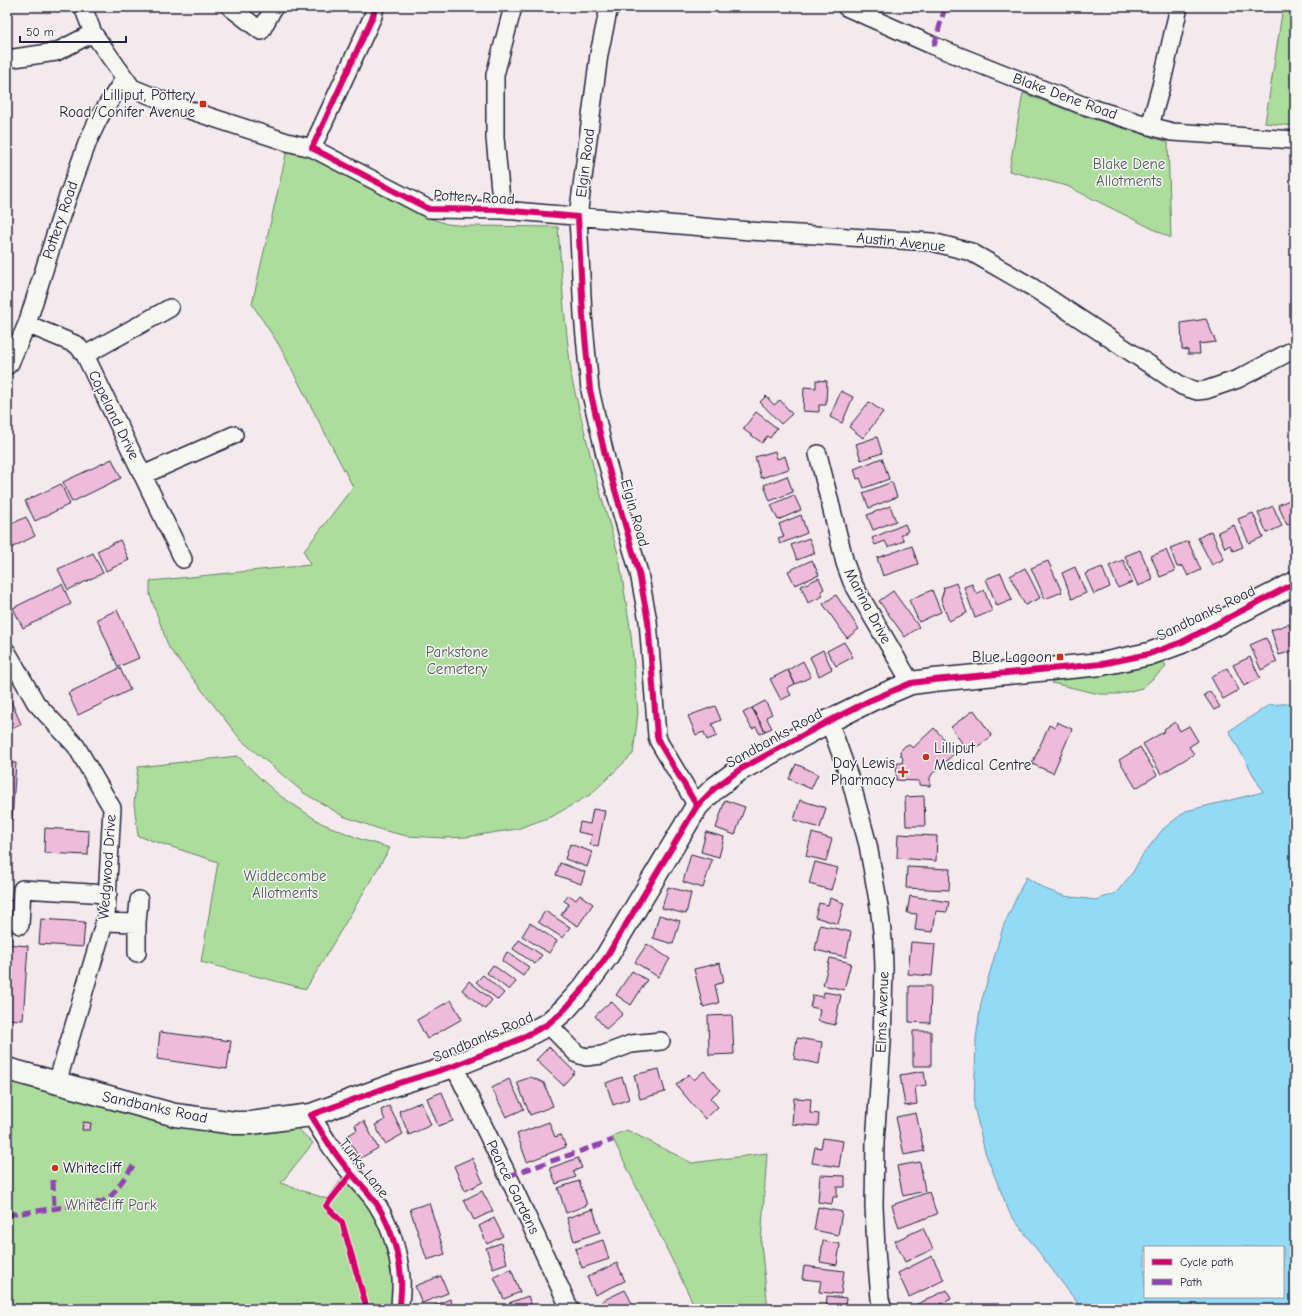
<svg xmlns="http://www.w3.org/2000/svg" width="1302" height="1316" viewBox="0 0 1302 1316" font-family="'Comic Neue',sans-serif">
  <style>
    .green { fill: #addd9c; stroke: #68806c }
    .water { fill: #93dbf4; stroke: #6691aa; fill-rule: evenodd }
    .building { fill: #eebcda; stroke: #22223b }
    .lines { fill: none; stroke-linecap: round; stroke-linejoin: round }
    .street-casing { stroke: #22223b; stroke-width: 20 }
    .secondary-casing { stroke: #22223b; stroke-width: 25 }
    .street { stroke: #f6f6f2; stroke-width: 17 }
    .secondary { stroke: #f6f6f2; stroke-width: 22 }
    .quiet { stroke: #8e44ad; stroke-width: 5; stroke-dasharray: 10 5; stroke-linecap: butt }
    .cycleway-casing { stroke: #f6f6f2; stroke-width: 8 }
    .cycleway { stroke: #d6006c; stroke-width: 6 }
    .poi-dot { fill: #c8321e; stroke: #f6f6f2; stroke-width: 1.5 }
    .labels { text-anchor: middle; dominant-baseline: central; stroke-width: 3; stroke-linejoin: round; paint-order: stroke }
    .poi-label { font-size: 15px; fill: #22223b; stroke: #f6f6f2; text-anchor: end }
    .street-label { font-size: 15px; fill: #22223b; stroke: #f6f6f2 }
    .park-label { font-size: 15px; fill: #4c5a58; stroke: #f6f6f2 }
  </style>
  <rect width="100%" height="100%" fill="#f4eaed"/>
  <filter id="ink" filterUnits="userSpaceOnUse"><feTurbulence type="fractalNoise" baseFrequency=".025" numOctaves="2"/><feDisplacementMap in="SourceGraphic" scale="8" xChannelSelector="R" yChannelSelector="G"/><feConvolveMatrix kernelMatrix="1 2 1 2 8 2 1 2 1" color-interpolation-filters="sRGB"/></filter>
  <g filter="url(#ink)">
    <path class="green" d="M 1283,7 L 1295,7 L 1295,126 L 1265,123 Z
      M 1023,93 L 1080,115 L 1168,142 L 1171,238 L 1067,186 L 1009,171 Z
      M 288,146 L 310,154 L 335,169 L 429,218 L 447,224 L 467,226 L 558,227 L 564,309 L 572,380 L 596,478 L 619,557 L 631,634 L 638,713 L 633,754 L 591,794 L 553,816 L 517,829 L 466,837 L 444,838 L 407,836 L 382,830 L 343,816 L 304,793 L 241,740 L 169,648 L 150,595 L 150,581 L 310,565 L 304,551 L 353,487 L 279,345 L 252,304 Z
      M 1159,657 L 1164,661 L 1166,667 L 1142,688 L 1119,694 L 1099,694 L 1052,683 L 1053,679 Z
      M 238,756 L 261,779 L 279,795 L 321,823 L 360,839 L 390,848 L 306,989 L 201,962 L 218,862 L 138,836 L 134,803 L 138,767 Z
      M 7,1069 L 175,1115 L 287,1118 L 313,1143 L 281,1183 L 294,1188 L 327,1199 L 343,1177 C 353,1188 365,1200 373,1213 C 389,1242 395,1276 392,1309 L 7,1309 Z
      M 627,1130 L 692,1163 L 767,1153 L 761,1243 L 768,1309 L 696,1309 L 615,1143 L 612,1136 Z"/>
    <path class="water" d="M 1295,703 L 1295,1309 L 1082,1309 L 1010,1214 L 985,1152 L 974,1106 L 976,1039 L 981,1003 L 1003,927 L 1026,877 L 1045,889 L 1064,896 L 1096,900 L 1116,893 L 1133,872 L 1142,856 L 1163,829 L 1186,811 L 1263,792 L 1229,731 L 1269,705 ZM 1145,1247 L 1283,1247 L 1283,1297 L 1145,1297 Z"/>
    <path class="building" d="M 1206,319 L 1216,342 L 1199,344 L 1200,354 L 1188,354 L 1188,350 L 1182,349 L 1181,323 Z
      M 816,380 L 827,381 L 826,405 L 819,405 L 819,412 L 803,411 L 804,387 L 816,388 Z
      M 841,391 L 853,397 L 842,423 L 830,417 Z
      M 766,396 L 774,405 L 780,400 L 792,414 L 781,424 L 760,402 Z
      M 869,402 L 883,412 L 863,438 L 849,427 Z
      M 756,412 L 777,428 L 770,438 L 767,436 L 762,443 L 743,429 Z
      M 877,437 L 882,453 L 861,460 L 856,444 Z
      M 775,451 L 777,459 L 785,456 L 789,469 L 761,478 L 755,457 Z
      M 882,458 L 889,479 L 864,488 L 860,478 L 857,479 L 854,469 Z
      M 112,459 L 121,478 L 72,502 L 63,482 Z
      M 787,476 L 793,492 L 770,501 L 764,485 Z
      M 892,482 L 897,497 L 869,508 L 863,493 Z
      M 61,484 L 70,504 L 35,521 L 25,501 Z
      M 794,495 L 801,510 L 778,520 L 771,505 Z
      M 1294,498 L 1295,501 L 1295,521 L 1287,525 L 1278,505 Z
      M 890,506 L 896,521 L 873,530 L 867,515 Z
      M 1273,506 L 1282,526 L 1267,533 L 1258,513 Z
      M 1253,513 L 1263,537 L 1249,543 L 1238,519 Z
      M 801,515 L 807,533 L 780,544 L 778,539 L 784,537 L 779,524 Z
      M 26,517 L 35,536 L 7,550 L 7,526 Z
      M 905,524 L 908,531 L 901,535 L 904,541 L 888,547 L 885,541 L 875,545 L 872,538 Z
      M 1234,525 L 1243,547 L 1233,551 L 1230,545 L 1225,548 L 1218,532 Z
      M 1211,531 L 1224,559 L 1212,565 L 1198,538 Z
      M 809,538 L 815,553 L 797,560 L 791,545 Z
      M 120,540 L 129,560 L 106,571 L 97,551 Z
      M 1188,541 L 1201,570 L 1188,576 L 1183,566 L 1177,567 L 1170,548 Z
      M 912,546 L 918,564 L 883,576 L 877,558 Z
      M 1140,550 L 1153,580 L 1138,586 L 1125,556 Z
      M 1166,550 L 1175,571 L 1160,577 L 1151,556 Z
      M 93,553 L 103,573 L 68,590 L 58,569 Z
      M 812,560 L 819,575 L 795,585 L 788,571 Z
      M 1123,560 L 1132,582 L 1118,588 L 1109,566 Z
      M 1048,561 L 1062,592 L 1045,599 L 1031,568 Z
      M 1075,567 L 1086,593 L 1072,599 L 1062,573 Z
      M 1102,567 L 1110,587 L 1094,594 L 1085,574 Z
      M 1025,568 L 1040,598 L 1025,605 L 1010,576 Z
      M 1001,573 L 1012,600 L 997,606 L 986,579 Z
      M 819,578 L 824,589 L 821,591 L 823,596 L 808,603 L 801,586 Z
      M 956,583 L 967,613 L 949,621 L 941,599 L 944,590 L 943,588 Z
      M 62,584 L 71,604 L 23,628 L 13,608 Z
      M 972,584 L 976,594 L 984,590 L 992,611 L 975,618 L 964,587 Z
      M 932,590 L 941,612 L 919,622 L 909,600 Z
      M 893,591 L 919,627 L 905,637 L 879,601 Z
      M 836,595 L 859,629 L 847,638 L 823,604 Z
      M 117,610 L 139,658 L 118,667 L 97,619 Z
      M 1295,616 L 1295,633 L 1290,618 Z
      M 1289,624 L 1295,642 L 1295,650 L 1279,655 L 1271,630 Z
      M 1266,638 L 1277,662 L 1261,670 L 1250,645 Z
      M 844,642 L 853,657 L 836,666 L 827,651 Z
      M 823,650 L 832,669 L 819,676 L 810,657 Z
      M 1250,657 L 1260,678 L 1244,686 L 1233,665 Z
      M 803,661 L 811,677 L 795,684 L 788,670 Z
      M 120,668 L 130,690 L 78,715 L 68,693 Z
      M 1227,668 L 1239,690 L 1223,699 L 1211,677 Z
      M 788,670 L 795,684 L 787,688 L 791,695 L 781,700 L 770,679 Z
      M 1210,691 L 1220,707 L 1214,710 L 1204,695 Z
      M 7,692 L 21,724 L 7,730 Z
      M 765,701 L 772,714 L 766,717 L 772,728 L 765,731 L 752,708 Z
      M 715,706 L 721,720 L 712,724 L 717,736 L 707,740 L 704,732 L 696,735 L 688,716 Z
      M 752,708 L 765,731 L 760,734 L 756,727 L 752,729 L 743,713 Z
      M 974,710 L 992,736 L 969,753 L 951,727 Z
      M 1057,722 L 1072,729 L 1053,773 L 1032,764 L 1049,725 L 1055,728 Z
      M 1175,722 L 1180,731 L 1189,726 L 1198,741 L 1189,747 L 1194,754 L 1161,774 L 1143,744 L 1165,731 L 1164,729 Z
      M 934,728 L 956,752 L 932,774 L 930,778 L 930,786 L 919,785 L 919,781 L 896,780 L 897,763 L 902,763 L 903,758 L 901,756 L 900,751 L 906,745 L 909,745 L 913,748 Z
      M 1140,747 L 1157,775 L 1136,788 L 1119,760 Z
      M 7,763 L 16,763 L 12,820 L 7,819 Z
      M 796,764 L 818,774 L 811,789 L 789,779 Z
      M 924,796 L 925,826 L 906,826 L 905,797 Z
      M 725,800 L 745,807 L 735,835 L 716,828 Z
      M 800,800 L 826,808 L 820,828 L 794,820 Z
      M 593,809 L 605,811 L 598,846 L 590,845 L 592,835 L 578,832 L 580,822 L 590,824 Z
      M 45,828 L 89,831 L 88,855 L 44,853 Z
      M 706,832 L 724,837 L 719,857 L 701,852 Z
      M 812,833 L 832,839 L 826,861 L 806,856 Z
      M 898,834 L 937,836 L 936,861 L 897,858 Z
      M 570,844 L 592,852 L 587,867 L 565,859 Z
      M 691,854 L 712,860 L 703,888 L 683,882 Z
      M 815,862 L 838,868 L 831,890 L 809,884 Z
      M 560,863 L 585,872 L 581,884 L 556,875 Z
      M 907,867 L 950,869 L 949,890 L 906,888 Z
      M 668,887 L 691,893 L 686,914 L 662,908 Z
      M 569,895 L 576,900 L 580,895 L 593,904 L 578,926 L 561,915 L 569,904 L 564,901 Z
      M 910,896 L 949,902 L 947,912 L 936,911 L 933,932 L 915,930 L 917,914 L 907,913 Z
      M 830,898 L 844,903 L 838,924 L 815,917 L 819,903 L 828,905 Z
      M 7,900 L 14,901 L 13,916 L 7,916 Z
      M 545,911 L 570,927 L 563,938 L 538,922 Z
      M 659,915 L 680,921 L 673,944 L 653,938 Z
      M 41,919 L 85,922 L 83,947 L 39,944 Z
      M 530,923 L 557,941 L 549,953 L 522,936 Z
      M 820,925 L 851,932 L 846,957 L 815,950 Z
      M 7,930 L 12,930 L 11,943 L 7,943 Z
      M 519,940 L 542,955 L 535,964 L 513,949 Z
      M 911,942 L 935,944 L 932,976 L 908,974 Z
      M 7,944 L 28,946 L 23,1020 L 7,1019 Z
      M 647,944 L 670,959 L 658,977 L 635,962 Z
      M 507,952 L 529,967 L 523,976 L 502,961 Z
      M 830,958 L 851,963 L 844,990 L 823,985 Z
      M 720,963 L 724,982 L 715,985 L 719,1003 L 703,1007 L 694,969 Z
      M 493,965 L 516,982 L 509,990 L 487,973 Z
      M 632,971 L 647,980 L 631,1005 L 616,995 Z
      M 483,975 L 504,993 L 498,1000 L 476,982 Z
      M 469,981 L 492,1000 L 485,1009 L 462,990 Z
      M 909,986 L 931,986 L 930,1023 L 909,1022 Z
      M 824,992 L 841,995 L 835,1025 L 818,1021 L 820,1009 L 810,1007 L 813,995 L 823,997 Z
      M 451,1000 L 462,1019 L 427,1039 L 417,1020 Z
      M 611,1001 L 623,1014 L 606,1029 L 595,1016 Z
      M 732,1015 L 734,1054 L 709,1055 L 708,1016 Z
      M 913,1031 L 931,1031 L 931,1066 L 913,1066 Z
      M 160,1032 L 231,1041 L 227,1069 L 157,1059 Z
      M 797,1038 L 822,1042 L 819,1064 L 794,1059 Z
      M 549,1047 L 575,1072 L 563,1085 L 536,1060 Z
      M 659,1069 L 665,1092 L 640,1099 L 634,1075 Z
      M 704,1071 L 720,1090 L 710,1098 L 718,1107 L 705,1119 L 676,1085 L 689,1074 L 694,1080 Z
      M 924,1071 L 926,1085 L 915,1087 L 917,1104 L 905,1106 L 900,1075 Z
      M 531,1077 L 544,1083 L 553,1106 L 530,1115 L 517,1082 Z
      M 622,1077 L 629,1099 L 613,1105 L 606,1083 Z
      M 509,1079 L 524,1109 L 506,1117 L 492,1088 Z
      M 442,1092 L 453,1121 L 438,1126 L 427,1098 Z
      M 794,1098 L 811,1099 L 810,1113 L 819,1114 L 818,1126 L 792,1124 Z
      M 421,1102 L 431,1125 L 409,1135 L 399,1111 Z
      M 389,1106 L 403,1134 L 385,1144 L 375,1125 L 385,1120 L 381,1110 Z
      M 916,1113 L 924,1151 L 904,1155 L 896,1117 Z
      M 364,1121 L 378,1148 L 359,1159 L 347,1136 L 357,1130 L 355,1125 Z
      M 83,1122 L 91,1123 L 90,1130 L 82,1130 Z
      M 549,1122 L 555,1137 L 561,1135 L 566,1147 L 527,1162 L 517,1134 Z
      M 823,1138 L 843,1141 L 839,1167 L 812,1163 L 815,1147 L 821,1148 Z
      M 472,1158 L 483,1182 L 465,1191 L 454,1166 Z
      M 578,1158 L 582,1168 L 573,1171 L 576,1177 L 556,1184 L 550,1168 Z
      M 920,1162 L 925,1191 L 903,1196 L 897,1166 Z
      M 820,1175 L 845,1176 L 845,1187 L 837,1187 L 837,1197 L 833,1197 L 832,1204 L 818,1202 Z
      M 579,1181 L 587,1205 L 566,1213 L 558,1188 Z
      M 482,1191 L 493,1211 L 474,1220 L 464,1200 Z
      M 929,1192 L 937,1214 L 899,1228 L 892,1205 Z
      M 429,1203 L 445,1254 L 427,1260 L 410,1209 Z
      M 818,1207 L 842,1212 L 838,1235 L 814,1230 Z
      M 593,1209 L 600,1232 L 574,1241 L 567,1218 Z
      M 494,1218 L 503,1236 L 487,1244 L 479,1226 Z
      M 923,1228 L 933,1249 L 905,1262 L 895,1241 Z
      M 603,1240 L 609,1259 L 582,1268 L 575,1249 Z
      M 823,1241 L 840,1244 L 837,1265 L 820,1262 Z
      M 501,1243 L 507,1263 L 493,1268 L 486,1248 Z
      M 932,1256 L 944,1280 L 909,1297 L 898,1273 Z
      M 617,1263 L 625,1281 L 595,1295 L 587,1277 Z
      M 804,1266 L 844,1271 L 841,1294 L 819,1292 L 821,1281 L 802,1279 Z
      M 511,1269 L 520,1292 L 504,1299 L 494,1277 Z
      M 441,1276 L 448,1293 L 422,1303 L 415,1286 Z
      M 625,1290 L 635,1309 L 606,1309 L 602,1301 Z
      M 947,1290 L 951,1299 L 937,1306 L 939,1309 L 912,1309 L 911,1307 Z
      M 528,1296 L 533,1309 L 511,1309 L 509,1303 Z
      M 827,1296 L 846,1298 L 845,1309 L 826,1309 Z
      M 450,1299 L 454,1309 L 427,1309 Z"/>
    <g class="lines">
      <defs>
        <path id="street" d="M 83,7 L 93,33 L 132,88 L 174,105 L 287,142 L 312,148 L 429,209 L 502,210 L 750,231 L 932,242 L 971,252 L 1032,287 L 1182,386 L 1197,391 L 1206,390 L 1238,379 L 1295,349
          M 230,7 L 261,31 L 274,7
          M 609,7 L 599,54 L 578,217 L 583,315 L 590,390 L 606,459 L 639,573 L 648,621 L 657,736 L 659,742 L 697,806
          M 846,7 L 934,46 L 1082,105 L 1150,126 L 1172,132 L 1295,140
          M 7,59 L 56,52 L 93,33
          M 1150,126 L 1161,86 L 1179,7
          M 312,148 L 373,16 L 375,7
          M 502,210 L 495,138 L 495,75 L 513,7
          M 27,324 L 77,345 L 85,355 L 183,559
          M 85,355 L 170,308
          M 7,366 L 10,363 L 27,324 L 62,213 L 88,141 L 99,118 L 124,79
          M 818,454 L 845,563 L 852,582 L 911,683
          M 143,475 L 234,435
          M 7,652 L 36,703 L 76,746 L 112,808 L 106,917 L 57,1083
          M 829,721 L 851,782 L 868,845 L 879,906 L 883,940 L 884,968 L 882,1043 L 875,1142 L 874,1205 L 876,1250 L 880,1299 L 883,1309
          M 104,922 L 137,923 L 137,953
          M 137,923 L 139,900
          M 20,925 L 22,889 L 108,894
          M 548,1024 L 577,1054 L 586,1057 L 602,1055 L 631,1044 L 661,1041
          M 454,1066 L 508,1176 L 570,1309
          M 311,1115 C 323,1135 335,1155 351,1173 C 360,1184 371,1194 378,1206 C 391,1227 399,1254 401,1278 C 402,1288 400,1299 400,1309"/>
        <path id="secondary" d="M 7,1069 L 175,1115 L 235,1123 L 251,1123 L 311,1115 L 396,1084 L 454,1066 L 518,1040 L 548,1024 L 564,1010 L 583,989 L 607,956 L 697,806 L 715,788 L 739,770 L 829,721 L 871,700 L 911,683 L 934,680 L 1102,664 L 1149,654 L 1182,642 L 1295,583"/>
      </defs>
      <use href="#street" class="street-casing"/>
      <use href="#secondary" class="secondary-casing"/>
      <use href="#street" class="street"/>
      <use href="#secondary" class="secondary"/>
      <path class="quiet" d="M 934,46 L 945,7
        M 508,1176 L 613,1140
        M 53,1180 L 54,1208
        M 7,1215 L 102,1202 L 112,1195 L 133,1166"/>
      <defs>
        <path id="cycleway" d="M 375,7 L 373,16 L 312,148 L 429,209 L 502,210 L 578,217 L 583,315 L 590,390 L 606,459 L 639,573 L 648,621 L 657,736 L 659,742 L 697,806
          M 351,1174 L 326,1206 L 342,1222 L 367,1309
          M 400,1309 C 400,1299 402,1288 401,1278 C 399,1254 391,1227 378,1206 C 371,1194 360,1184 351,1173 C 335,1155 323,1135 311,1115 L 396,1084 L 454,1066 L 518,1040 L 548,1024 L 564,1010 L 583,989 L 607,956 L 697,806 L 715,788 L 739,770 L 829,721 L 871,700 L 911,683 L 934,680 L 1102,664 L 1149,654 L 1182,642 L 1295,583"/>
      </defs>
      <use href="#cycleway" class="cycleway-casing"/>
      <use href="#cycleway" class="cycleway"/>
    </g>
  </g>
  <g class="poi-dot">
    <rect x="199" y="100" width="8" height="8" rx="2"/>
    <rect x="1056" y="653" width="8" height="8" rx="2"/>
    <circle cx="926" cy="757" r="4"/>
    <path d="M901 766h4v4h4v4h-4v4h-4v-4h-4v-4h4z"/>
    <circle cx="55" cy="1168" r="4"/>
  </g>
  <g class="labels">
    <g class="poi-label">
      <text x="195" y="95">Lilliput, Pottery<tspan x="195" dy="17">Road/Conifer Avenue</tspan></text>
      <text x="1052" y="657">Blue Lagoon</text>
      <text x="934" y="748" text-anchor="start">Lilliput<tspan x="934" dy="17">Medical Centre</tspan></text>
      <text x="895" y="763">Day Lewis<tspan x="895" dy="17">Pharmacy</tspan></text>
      <text x="63" y="1168" text-anchor="start">Whitecliff</text>
    </g>
    <g class="street-label">
      <text transform="translate(1065 96) rotate(20)">Blake Dene Road</text>
      <text transform="translate(585 163) rotate(-83)">Elgin Road</text>
      <text transform="translate(474 197) rotate(3)">Pottery Road</text>
      <text transform="translate(60 220) rotate(-71)">Pottery Road</text>
      <text transform="translate(901 242) rotate(6)">Austin Avenue</text>
      <text transform="translate(114 415) rotate(64)">Copeland Drive</text>
      <text transform="translate(635 513) rotate(74)">Elgin Road</text>
      <text transform="translate(868 606) rotate(62)">Marina Drive</text>
      <text transform="translate(1206 613) rotate(-26)">Sandbanks Road</text>
      <text transform="translate(774 738) rotate(-29)">Sandbanks Road</text>
      <text transform="translate(107 867) rotate(-86)">Wedgwood Drive</text>
      <text transform="translate(882 1012) rotate(-88)">Elms Avenue</text>
      <text transform="translate(483 1037) rotate(-23)">Sandbanks Road</text>
      <text transform="translate(155 1107) rotate(12)">Sandbanks Road</text>
      <text transform="translate(364 1168) rotate(52)">Turks Lane</text>
      <text transform="translate(513 1187) rotate(64)">Pearce Gardens</text>
    </g>
    <g class="park-label">
      <text x="1129" y="164">Blake Dene<tspan x="1129" dy="17">Allotments</tspan></text>
      <text x="457" y="652">Parkstone<tspan x="457" dy="17">Cemetery</tspan></text>
      <text x="285" y="876">Widdecombe<tspan x="285" dy="17">Allotments</tspan></text>
      <text x="111" y="1205">Whitecliff Park</text>
    </g>
  </g>
  <rect width="1302" height="1316" fill="none" stroke="#f6f6f2" stroke-width="24"/>
  <rect x="12" y="12" width="1278" height="1292" fill="none" stroke="#22223b" stroke-width="1.5" filter="url(#ink)"/>
  <rect x="1144" y="1246" width="140" height="52" fill="#f6f6f2" stroke="#a1a1a9"/>
  <rect x="1152" y="1259" width="20" height="6" fill="#d6006c" stroke="#a1a1a9"/>
  <text x="1180" y="1266" font-size="12" fill="#22223b">Cycle path</text>
  <rect x="1152" y="1279" width="20" height="6" fill="#8e44ad" stroke="#a1a1a9"/>
  <text x="1180" y="1286" font-size="12" fill="#22223b">Path</text>
  <path d="M20 36v6h106v-6" fill="none" stroke="#22223b" stroke-width="2"/>
  <text x="26" y="36" font-size="12" fill="#22223b" stroke="#f6f6f2" stroke-width="3" paint-order="stroke">50 m</text>
</svg>
